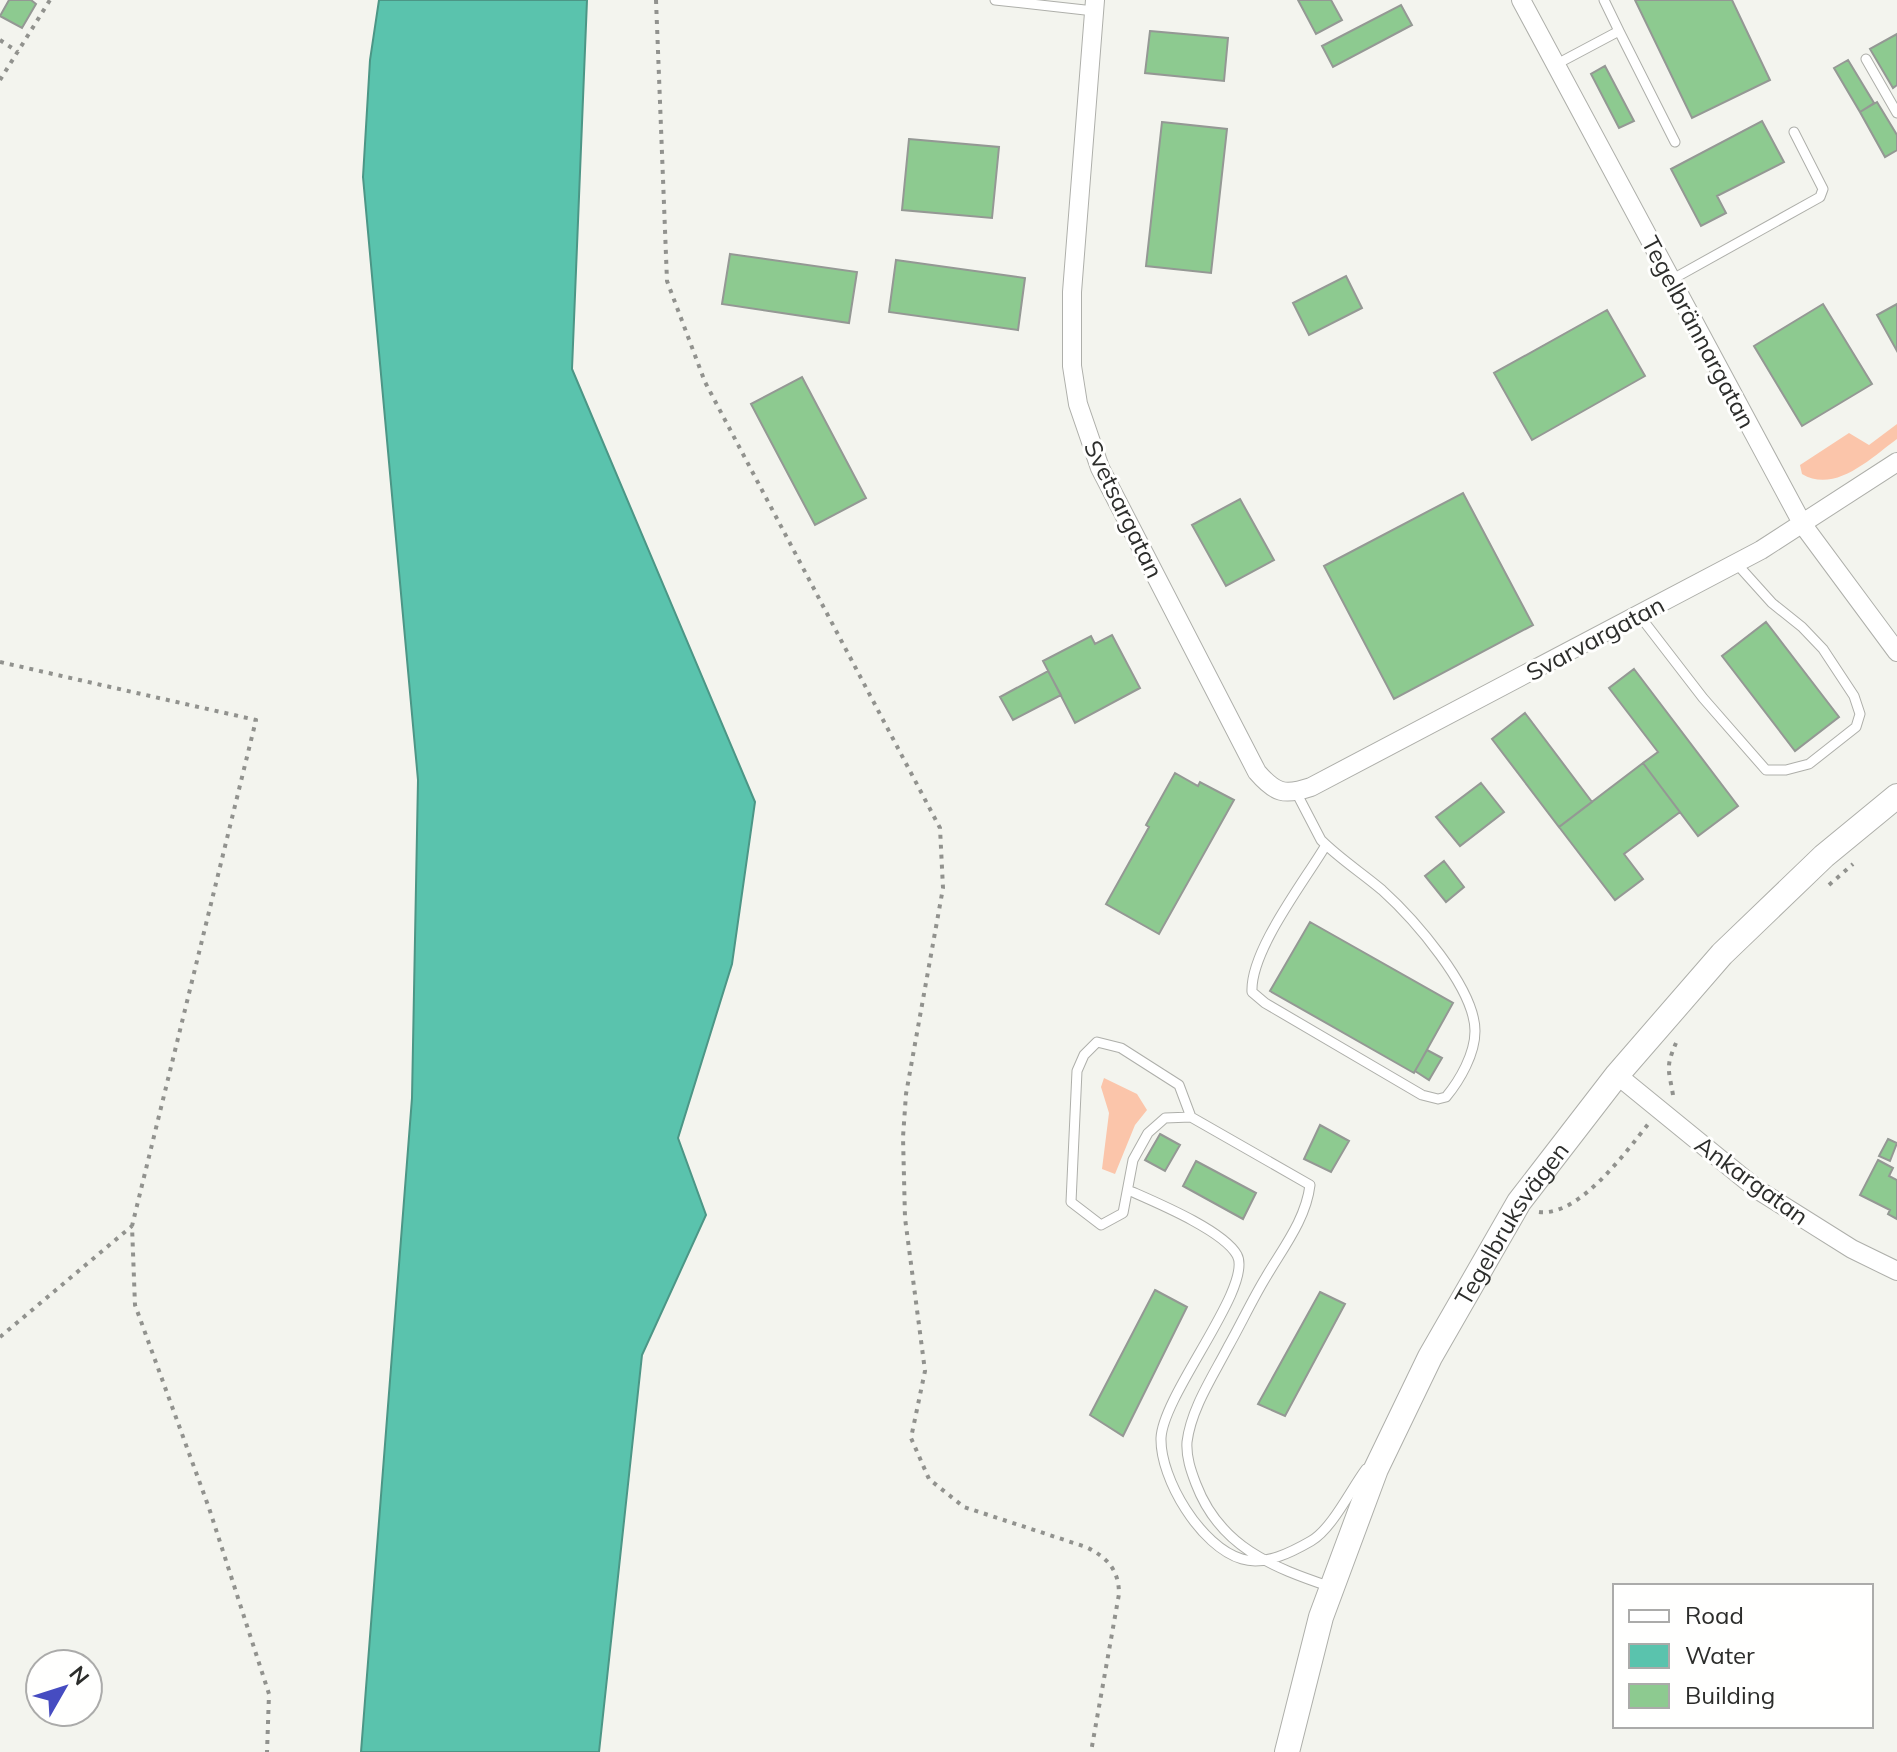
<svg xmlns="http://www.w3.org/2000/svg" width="1897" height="1752" viewBox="0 0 1897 1752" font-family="Mulish,sans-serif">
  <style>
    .green { fill: #fbc5aa }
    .water { fill: #5ac3ad; stroke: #4c9686; stroke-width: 2 }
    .building { fill: #8dca90; stroke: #949894; stroke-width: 2 }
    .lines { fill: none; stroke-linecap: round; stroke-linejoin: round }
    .lane-casing { stroke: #aeafaa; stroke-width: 11 }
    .street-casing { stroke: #aeafaa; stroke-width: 20 }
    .secondary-casing { stroke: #aeafaa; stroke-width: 26 }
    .path { stroke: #91928e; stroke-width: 4; stroke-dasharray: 4 6; stroke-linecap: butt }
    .lane { stroke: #fff; stroke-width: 9 }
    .street { stroke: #fff; stroke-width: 18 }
    .secondary { stroke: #fff; stroke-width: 24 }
    .labels { text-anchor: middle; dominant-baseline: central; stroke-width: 6; stroke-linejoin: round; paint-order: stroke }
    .street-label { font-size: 24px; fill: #2c2d2b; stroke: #fffffe }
  </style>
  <rect width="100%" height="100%" fill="#f3f4ee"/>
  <path class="green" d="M 1897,424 L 1897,439 C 1871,458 1835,494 1802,474 L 1800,465 L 1849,433 L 1869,445 Z
    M 1104,1078 L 1137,1094 L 1147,1110 L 1135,1125 L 1115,1174 L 1102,1169 L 1109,1113 L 1101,1087 Z"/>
  <path class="water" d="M 379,0 L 587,0 L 572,369 L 755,802 L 732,964 L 678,1138 L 706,1215 L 642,1355 L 599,1752 L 361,1752 L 412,1098 L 418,780 L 363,177 L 370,60 Z"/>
  <path class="building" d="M 9,0 L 31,0 L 36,4 L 22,28 L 0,16 Z
    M 1298,0 L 1331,0 L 1342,20 L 1316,34 Z
    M 1635,0 L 1732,0 L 1770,80 L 1692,118 Z
    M 1401,5 L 1412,25 L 1333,67 L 1322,46 Z
    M 1150,31 L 1228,38 L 1224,81 L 1145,73 Z
    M 1897,34 L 1897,85 L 1893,88 L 1870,49 Z
    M 1848,60 L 1874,103 L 1860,112 L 1834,68 Z
    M 1605,66 L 1634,121 L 1619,128 L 1591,74 Z
    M 1877,102 L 1897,135 L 1897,150 L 1885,157 L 1860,112 Z
    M 1762,121 L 1784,162 L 1717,196 L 1726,213 L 1701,226 L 1671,169 Z
    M 1162,122 L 1227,129 L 1211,273 L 1146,266 Z
    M 909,139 L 999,147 L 992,218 L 902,210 Z
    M 730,254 L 857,272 L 849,323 L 722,304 Z
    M 896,260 L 1025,278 L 1018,330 L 889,312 Z
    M 1346,276 L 1362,308 L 1309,335 L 1293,303 Z
    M 1823,304 L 1872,384 L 1802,426 L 1754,346 Z
    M 1897,304 L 1897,351 L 1877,315 Z
    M 1607,310 L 1645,376 L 1532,440 L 1494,373 Z
    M 802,377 L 866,498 L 815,525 L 751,404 Z
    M 1463,493 L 1533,625 L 1394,699 L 1324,566 Z
    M 1240,499 L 1274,560 L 1226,586 L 1192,525 Z
    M 1766,622 L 1839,717 L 1795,751 L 1722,656 Z
    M 1112,635 L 1140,688 L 1075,723 L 1043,661 L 1091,636 L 1095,644 Z
    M 1634,669 L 1738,806 L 1698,836 L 1643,763 L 1658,752 L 1609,688 Z
    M 1048,671 L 1061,695 L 1013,720 L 1000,697 Z
    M 1525,713 L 1592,802 L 1559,827 L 1492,739 Z
    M 1643,763 L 1680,812 L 1624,854 L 1643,879 L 1615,900 L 1559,827 Z
    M 1175,773 L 1198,786 L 1200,782 L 1234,800 L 1159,934 L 1106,904 L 1149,827 L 1146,825 Z
    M 1481,783 L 1504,812 L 1460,846 L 1436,817 Z
    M 1444,861 L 1464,887 L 1446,902 L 1425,876 Z
    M 1310,922 L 1453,1003 L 1414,1073 L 1270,991 Z
    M 1427,1050 L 1442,1058 L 1429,1080 L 1415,1071 Z
    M 1320,1125 L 1349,1141 L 1331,1172 L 1304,1159 Z
    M 1160,1134 L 1180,1145 L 1165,1171 L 1145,1160 Z
    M 1888,1139 L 1897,1143 L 1890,1161 L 1879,1156 Z
    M 1878,1160 L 1893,1168 L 1889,1176 L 1897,1180 L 1897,1219 L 1888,1214 L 1890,1210 L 1860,1195 Z
    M 1196,1161 L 1256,1193 L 1243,1219 L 1183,1186 Z
    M 1155,1290 L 1187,1307 L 1123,1436 L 1090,1415 Z
    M 1320,1292 L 1345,1304 L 1285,1416 L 1258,1404 Z"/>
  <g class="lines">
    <defs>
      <path id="lane" d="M 995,0 L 1094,11
        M 1604,0 L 1619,31
        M 1866,59 L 1897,113
        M 1555,65 L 1619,31 L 1675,142
        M 1671,280 L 1820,197 L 1823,189 L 1794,132
        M 1639,615 L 1703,698 L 1766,770 L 1786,770 L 1809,764 L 1856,727 L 1860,714 L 1854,696 L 1823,649 L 1802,627 L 1772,603 L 1736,563
        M 1296,792 L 1321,840 C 1340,859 1362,873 1382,890 C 1413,918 1475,988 1475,1031 C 1475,1054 1460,1080 1446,1097 L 1438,1099 L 1422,1095 L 1265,1003 L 1252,992 C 1250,951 1304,882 1326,845
        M 1191,1117 L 1179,1085 L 1121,1048 L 1097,1042 L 1084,1055 L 1077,1071 L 1071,1202 L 1101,1225 L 1123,1213 L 1133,1160 L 1148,1133 L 1165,1118 L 1191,1117 L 1310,1185 C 1306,1219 1283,1248 1266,1277 C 1252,1300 1241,1324 1228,1347 C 1213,1376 1191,1409 1187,1442 C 1186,1457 1191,1471 1196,1484 C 1220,1547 1272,1567 1331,1587
        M 1128,1190 C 1155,1202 1223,1230 1237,1255 C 1254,1286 1163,1394 1161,1438 C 1160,1479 1201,1547 1242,1559 C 1265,1566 1292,1552 1311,1541 C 1332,1529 1351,1489 1366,1469"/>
      <path id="street" d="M 1095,0 L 1072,292 L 1072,366 L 1078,404 L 1100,468 L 1257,772 C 1275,793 1284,796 1311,787 L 1761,550 L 1897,462
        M 1521,0 L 1803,525 L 1897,652
        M 1617,1075 L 1758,1190 L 1852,1249 L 1897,1271"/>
      <g id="secondary">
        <path id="s1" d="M 1287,1752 L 1321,1617 L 1376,1469 L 1430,1357 L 1519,1202 L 1617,1075 L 1722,954 L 1824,856 L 1897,796"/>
      </g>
    </defs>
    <use href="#lane" class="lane-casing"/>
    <use href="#street" class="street-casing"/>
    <use href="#secondary" class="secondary-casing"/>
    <path class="path" d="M 656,0 L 667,281 L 705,382 L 940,828 L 943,888 L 906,1094 L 903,1137 L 905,1218 L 925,1371 L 911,1438 L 929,1479 L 964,1507 L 1086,1547 C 1107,1557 1119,1570 1119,1594 L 1091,1752
      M 0,40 L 18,52
      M 0,80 L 50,0
      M 0,662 L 256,720 L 132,1226 L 135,1305 L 209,1508 L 269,1694 L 267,1752
      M 1829,885 L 1853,864
      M 1673,1095 C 1669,1070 1665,1068 1676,1043
      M 1539,1212 C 1579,1217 1626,1152 1649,1123
      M 0,1337 L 132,1226"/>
    <use href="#lane" class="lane"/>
    <use href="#street" class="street"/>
    <use href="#secondary" class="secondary"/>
  </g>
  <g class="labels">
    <g class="street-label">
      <text transform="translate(1699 332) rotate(62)">Tegelbrännargatan</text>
      <text transform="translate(1124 509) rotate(64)">Svetsargatan</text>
      <text transform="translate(1595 638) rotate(-28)">Svarvargatan</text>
      <text transform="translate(1752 1180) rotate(36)">Ankargatan</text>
      <text stroke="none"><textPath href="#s1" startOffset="578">Tegelbruksvägen</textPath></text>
    </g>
  </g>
  <rect x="1613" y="1584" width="260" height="144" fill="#fffffe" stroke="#ababaa" stroke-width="2"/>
  <rect x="1629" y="1610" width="40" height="12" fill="#ffffff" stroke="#ababaa" stroke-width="2"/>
  <text x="1685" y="1624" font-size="24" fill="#2c2d2b">Road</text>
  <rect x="1629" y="1644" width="40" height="24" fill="#5ac3ad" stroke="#ababaa" stroke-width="2"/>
  <text x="1685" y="1664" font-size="24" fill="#2c2d2b">Water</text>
  <rect x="1629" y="1684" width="40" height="24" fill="#8dca90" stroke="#ababaa" stroke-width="2"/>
  <text x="1685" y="1704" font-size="24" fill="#2c2d2b">Building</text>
  <g transform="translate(64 1688) rotate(51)"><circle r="38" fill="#fffffe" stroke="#ababaa" stroke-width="2"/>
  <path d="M0-6L14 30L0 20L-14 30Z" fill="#464cc1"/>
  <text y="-12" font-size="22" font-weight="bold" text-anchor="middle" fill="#2c2d2b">N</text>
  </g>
</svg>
